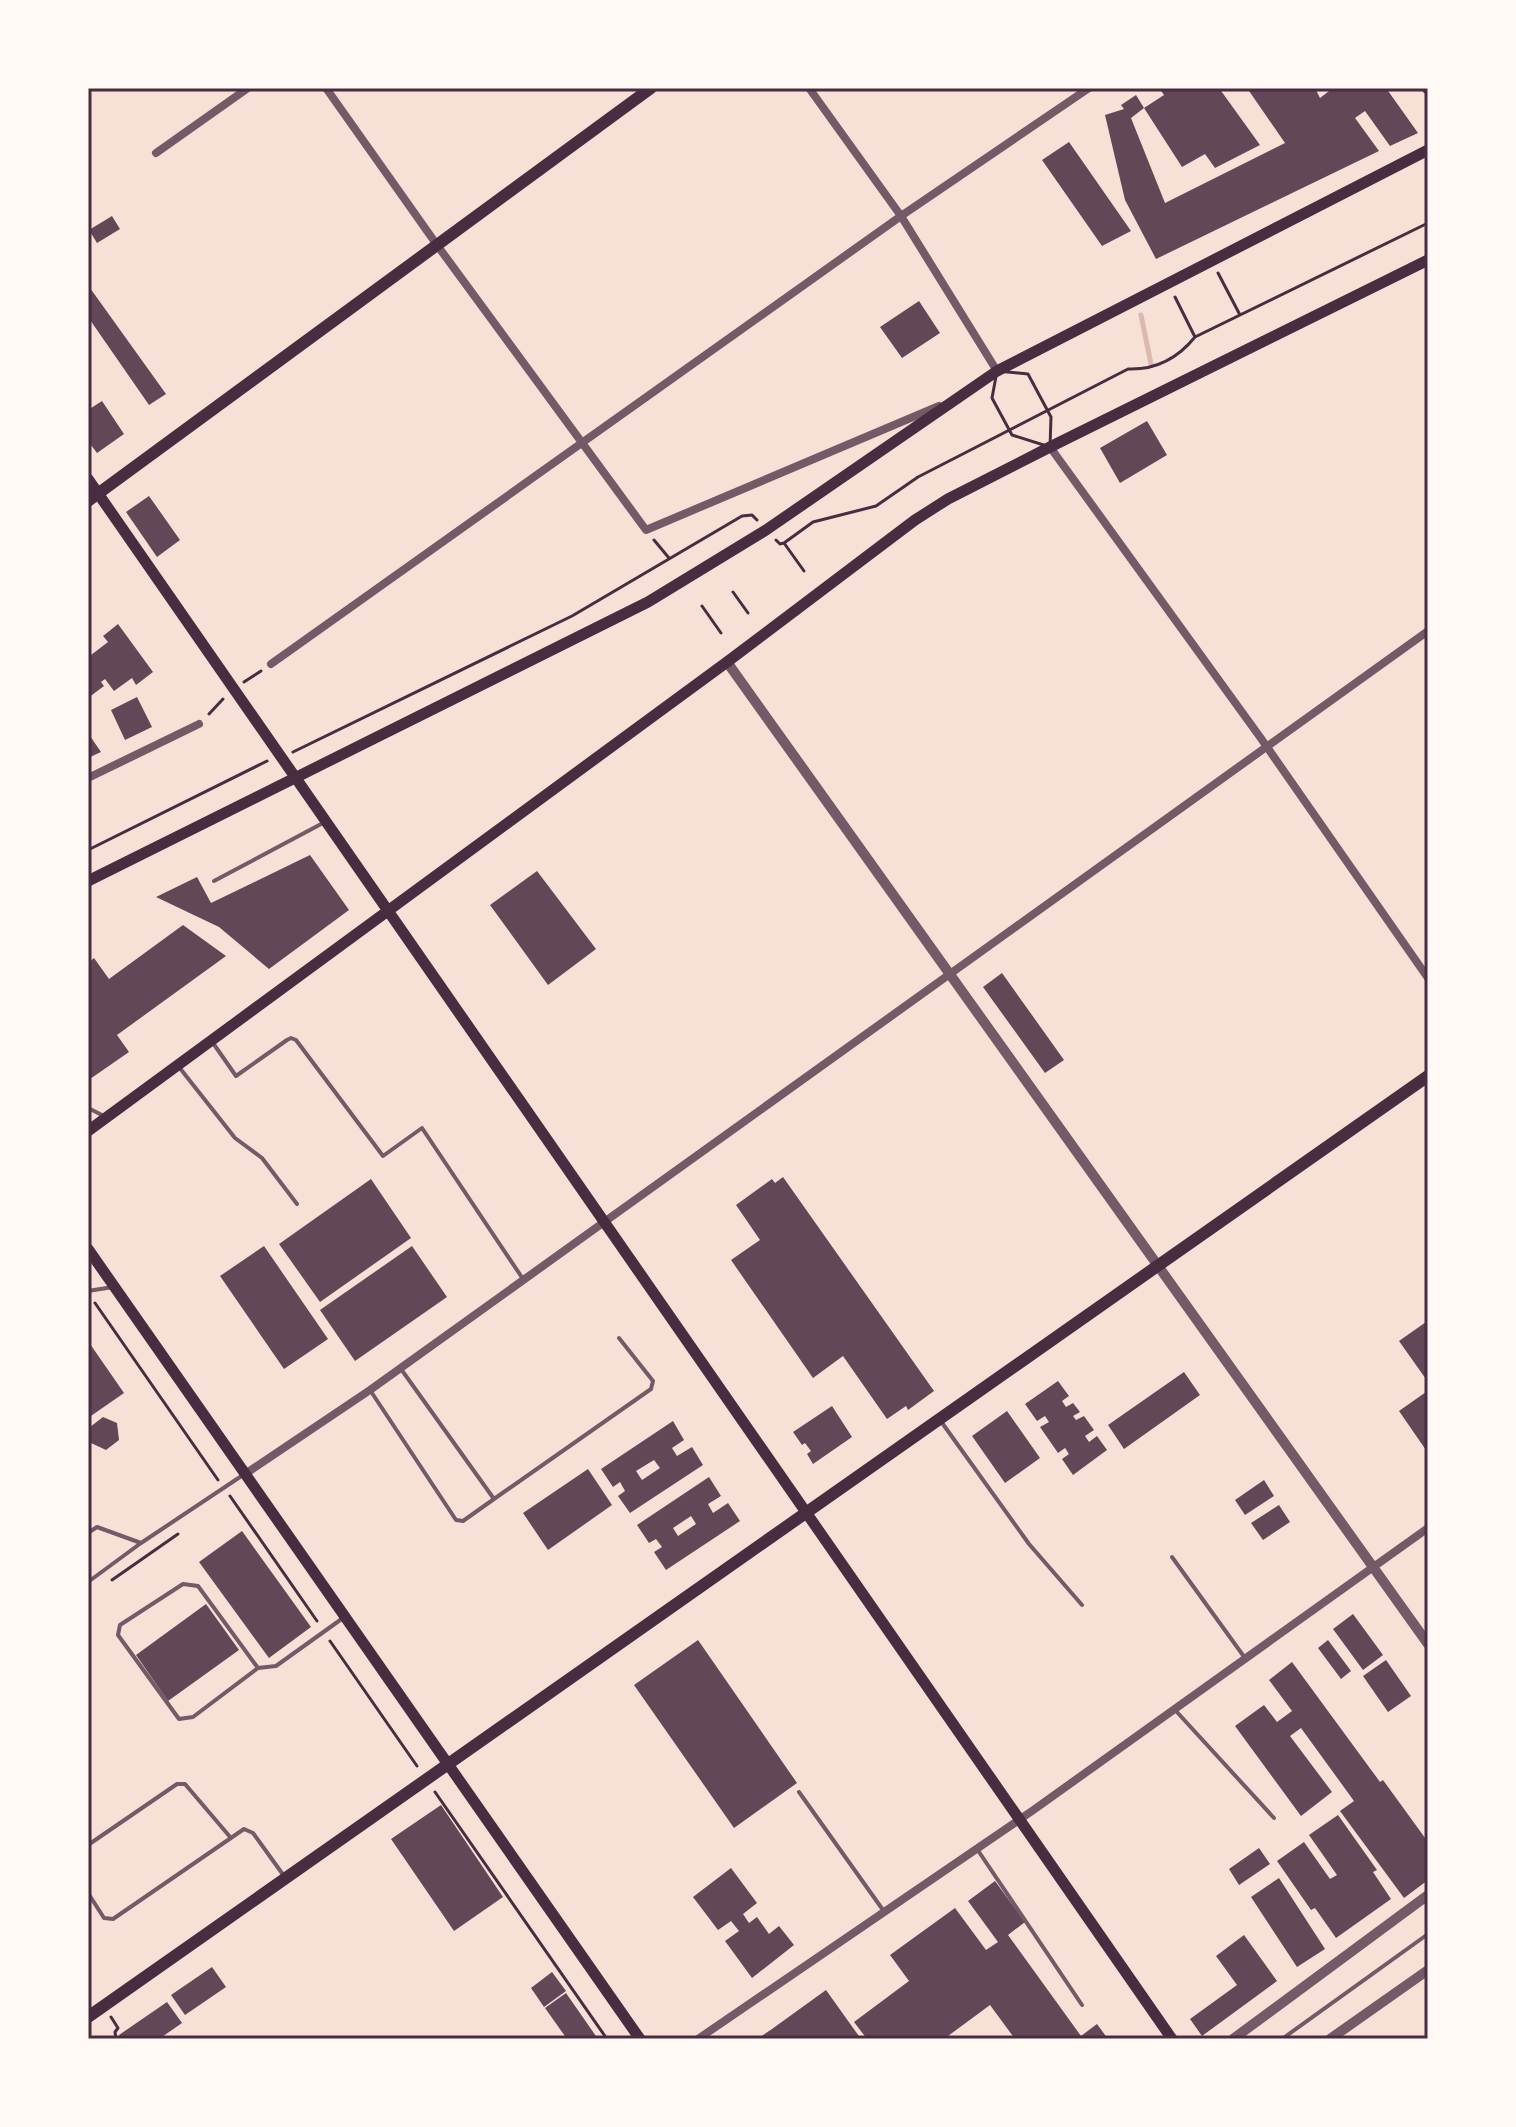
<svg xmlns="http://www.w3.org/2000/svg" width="1516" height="2127" viewBox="0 0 1516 2127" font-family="'Alegreya Sans',sans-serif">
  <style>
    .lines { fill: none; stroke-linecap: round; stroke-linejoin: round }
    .stream { stroke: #dcb8b0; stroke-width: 5 }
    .building { fill: #644757; fill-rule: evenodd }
    .path { stroke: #4a2c40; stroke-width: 3 }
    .service { stroke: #755966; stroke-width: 4 }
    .minor { stroke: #755966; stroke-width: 8 }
    .tertiary { stroke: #755966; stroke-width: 10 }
    .secondary { stroke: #4a2c40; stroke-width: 11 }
    .primary { stroke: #4a2c40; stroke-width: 12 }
    .neatline { fill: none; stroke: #4a2c40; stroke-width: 3 }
  </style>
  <rect width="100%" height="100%" fill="#f7e1d7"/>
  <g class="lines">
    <path class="stream" d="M 1141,315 L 1151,364"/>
  </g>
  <path class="building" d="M 1159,88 L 1219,88 L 1260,145 L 1215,168 L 1205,154 L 1182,167 L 1144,108 L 1164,95 Z
    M 1247,88 L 1315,88 L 1320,98 L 1333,88 L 1386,88 L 1418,133 L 1390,146 L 1365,111 L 1355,118 L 1379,151 L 1156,259 L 1125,200 L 1105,115 L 1124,109 L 1121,105 L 1136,95 L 1144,108 L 1131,118 L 1165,203 L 1285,143 Z
    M 1069,142 L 1131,231 L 1102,246 L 1042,160 Z
    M 112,216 L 120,229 L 97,243 L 89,230 Z
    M 90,288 L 166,394 L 149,405 L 88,317 L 88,289 Z
    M 919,301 L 940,333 L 902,358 L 880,327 Z
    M 102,401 L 124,434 L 97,453 L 88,441 L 88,410 Z
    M 1147,421 L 1167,455 L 1120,483 L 1100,448 Z
    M 149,496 L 180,540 L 157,557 L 126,512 Z
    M 118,624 L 153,672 L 136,685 L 132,678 L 114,691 L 105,679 L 101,682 L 104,686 L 88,698 L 88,650 L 91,655 L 108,642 L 103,636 Z
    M 137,697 L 152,727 L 125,740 L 111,710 Z
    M 88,733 L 101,752 L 88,758 Z
    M 310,855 L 349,910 L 269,969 L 219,927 L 156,897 L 197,877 L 211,903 Z
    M 537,871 L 596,949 L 548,985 L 490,905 Z
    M 183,925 L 226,956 L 117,1035 L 129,1052 L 90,1079 L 88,1075 L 88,963 L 94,958 L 109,979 Z
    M 1002,973 L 1064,1060 L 1045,1073 L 983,987 Z
    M 783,1177 L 934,1391 L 908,1410 L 906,1406 L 887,1419 L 843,1356 L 813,1378 L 731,1260 L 760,1240 L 736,1205 L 772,1179 L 775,1183 Z
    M 371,1179 L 411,1238 L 320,1302 L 279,1244 Z
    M 264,1246 L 328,1339 L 284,1369 L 220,1276 Z
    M 412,1246 L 447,1297 L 355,1361 L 320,1310 Z
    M 1426,1322 L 1428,1325 L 1428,1382 L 1399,1341 Z
    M 88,1341 L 124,1393 L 88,1418 Z
    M 1184,1372 L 1200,1395 L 1124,1449 L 1108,1425 Z
    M 1058,1381 L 1069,1396 L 1062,1401 L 1066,1407 L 1073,1403 L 1080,1412 L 1073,1416 L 1076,1420 L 1084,1416 L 1094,1430 L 1085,1436 L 1089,1442 L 1097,1436 L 1107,1450 L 1073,1475 L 1062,1459 L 1069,1454 L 1065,1448 L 1058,1453 L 1040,1427 L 1049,1422 L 1045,1416 L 1037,1421 L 1025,1404 Z
    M 1426,1392 L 1428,1395 L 1428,1453 L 1399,1411 Z
    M 832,1406 L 852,1437 L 813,1464 L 807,1454 L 811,1451 L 805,1443 L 802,1445 L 793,1432 Z
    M 1007,1411 L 1040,1458 L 1005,1483 L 972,1436 Z
    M 103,1417 L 117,1423 L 119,1440 L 106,1450 L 91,1443 L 90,1427 Z
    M 673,1421 L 684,1440 L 672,1448 L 677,1456 L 692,1447 L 703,1465 L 630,1513 L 618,1496 L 625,1491 L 620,1482 L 613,1487 L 601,1469 ZM 654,1460 L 660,1468 L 642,1480 L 636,1471 Z
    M 588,1469 L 612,1505 L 548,1550 L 523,1513 Z
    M 709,1477 L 721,1496 L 708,1504 L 713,1513 L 728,1503 L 740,1521 L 666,1570 L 654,1552 L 662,1547 L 656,1539 L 649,1543 L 637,1525 ZM 691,1516 L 696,1524 L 678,1536 L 673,1528 Z
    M 1264,1480 L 1274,1496 L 1245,1515 L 1235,1500 Z
    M 1279,1505 L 1290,1522 L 1263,1540 L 1251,1523 Z
    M 242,1531 L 311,1627 L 269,1658 L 199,1562 Z
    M 206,1604 L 239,1650 L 168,1701 L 136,1655 Z
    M 1353,1614 L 1383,1655 L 1363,1670 L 1333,1629 Z
    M 698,1640 L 797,1783 L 734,1828 L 634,1685 Z
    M 1328,1640 L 1351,1671 L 1341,1679 L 1318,1648 Z
    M 1386,1660 L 1411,1696 L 1388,1712 L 1363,1676 Z
    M 1292,1662 L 1380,1782 L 1383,1780 L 1428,1842 L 1428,1880 L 1404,1898 L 1340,1811 L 1354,1801 L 1301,1728 L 1290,1736 L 1332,1792 L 1301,1816 L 1235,1726 L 1264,1705 L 1277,1722 L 1292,1711 L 1269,1680 Z
    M 441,1805 L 503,1897 L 454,1931 L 391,1839 Z
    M 1338,1815 L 1377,1870 L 1373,1872 L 1391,1899 L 1336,1938 L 1315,1908 L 1311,1910 L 1277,1861 L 1304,1842 L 1330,1879 L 1337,1875 L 1309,1835 Z
    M 1259,1848 L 1270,1864 L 1239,1885 L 1229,1869 Z
    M 731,1868 L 757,1903 L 743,1914 L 749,1923 L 757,1917 L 769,1934 L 779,1926 L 794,1945 L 752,1978 L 725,1941 L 739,1931 L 731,1921 L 718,1930 L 693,1897 Z
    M 1279,1878 L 1325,1949 L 1297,1967 L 1251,1897 Z
    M 995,1881 L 1025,1922 L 1008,1935 L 1081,2036 L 1097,2024 L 1108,2039 L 1015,2039 L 990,2005 L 944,2039 L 867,2039 L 854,2022 L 909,1981 L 890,1955 L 955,1908 L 986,1950 L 998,1942 L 968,1901 Z
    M 1244,1935 L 1277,1981 L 1202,2036 L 1190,2019 L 1237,1985 L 1216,1956 Z
    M 212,1967 L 226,1987 L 185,2015 L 171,1995 Z
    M 552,1972 L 566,1991 L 544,2007 L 531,1988 Z
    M 826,1990 L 861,2039 L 757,2039 L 772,2029 Z
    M 566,1993 L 598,2039 L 567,2039 L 545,2008 Z
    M 167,2002 L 182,2023 L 159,2039 L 122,2039 L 119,2035 Z"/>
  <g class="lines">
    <path class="path" d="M 1218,273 L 1240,315
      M 1175,297 L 1195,337
      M 997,371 L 1028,374 L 1051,417 L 1050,447 L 1012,435 L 992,398 Z
      M 654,540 L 669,558
      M 776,540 L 780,544 L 784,543 L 813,522 L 876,506 L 918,477 L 1128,369 C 1156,370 1178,358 1195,337 L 1428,223
      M 784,543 L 804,571
      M 733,592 L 748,613
      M 702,606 L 721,633
      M 244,682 L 261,671
      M 209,714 L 223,699
      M 293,752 L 572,616 L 742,516 L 752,515 L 757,520
      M 88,850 L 267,761
      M 95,1303 L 218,1480
      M 230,1496 L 317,1621
      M 112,1580 L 178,1534
      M 330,1641 L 417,1766
      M 435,1792 L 607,2039
      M 111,2017 L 118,2028 L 115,2032 L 116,2039"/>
    <path class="service" d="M 214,881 L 323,823
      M 213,1043 L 236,1076 L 287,1040 L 291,1038 L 296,1040 L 383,1156 L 422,1128 L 523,1279
      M 179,1067 L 235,1138 L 262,1158 L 297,1204
      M 88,1108 L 104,1116
      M 88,1291 L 113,1287
      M 401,1369 L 494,1499 L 651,1389 L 653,1381 L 619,1338
      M 370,1390 L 456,1520 L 463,1521 L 494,1499
      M 940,1420 L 1029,1544 L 1082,1605
      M 88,1533 L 97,1527 L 141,1543
      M 1172,1557 L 1245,1658
      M 88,1582 L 141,1543 L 243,1475
      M 258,1668 L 198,1586 L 183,1584 L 120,1625 L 118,1635 L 179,1719 L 193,1717 L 258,1668 L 276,1666 L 343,1618
      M 1176,1711 L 1274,1818
      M 799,1792 L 883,1910
      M 88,1845 L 177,1784 L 185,1784 L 231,1838
      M 977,1849 L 1082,2005
      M 88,1893 L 104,1918 L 113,1919 L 244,1829 L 253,1833 L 284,1876
      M 1282,2039 L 1428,1934"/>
    <path class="minor" d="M 326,88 L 437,245 L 646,530 L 939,406
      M 809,88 L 901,216 L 997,371
      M 156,153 L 248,88
      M 1050,447 L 1260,737 L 1428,978
      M 271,664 L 901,216 L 1089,88
      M 88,778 L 199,724
      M 245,1474 L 370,1390 L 1428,631
      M 698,2039 L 1032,1811 L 1428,1528"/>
    <path class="tertiary" d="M 727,662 L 1428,1644
      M 1233,2039 L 1428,1895
      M 1330,2039 L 1428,1970"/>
    <path class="secondary" d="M 1427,88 L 1428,89
      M 88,479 L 1172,2039
      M 88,881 L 648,602 L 766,530 L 997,371 L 1428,150
      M 88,1131 L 727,662 L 915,520 L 948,499 L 1050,447 L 1428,260
      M 88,1249 L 640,2039"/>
    <path class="primary" d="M 88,501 L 651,88
      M 88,2017 L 1428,1076"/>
  </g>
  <rect width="1516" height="2127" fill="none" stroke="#fffaf5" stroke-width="180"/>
  <rect x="90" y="90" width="1336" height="1947" class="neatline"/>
</svg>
